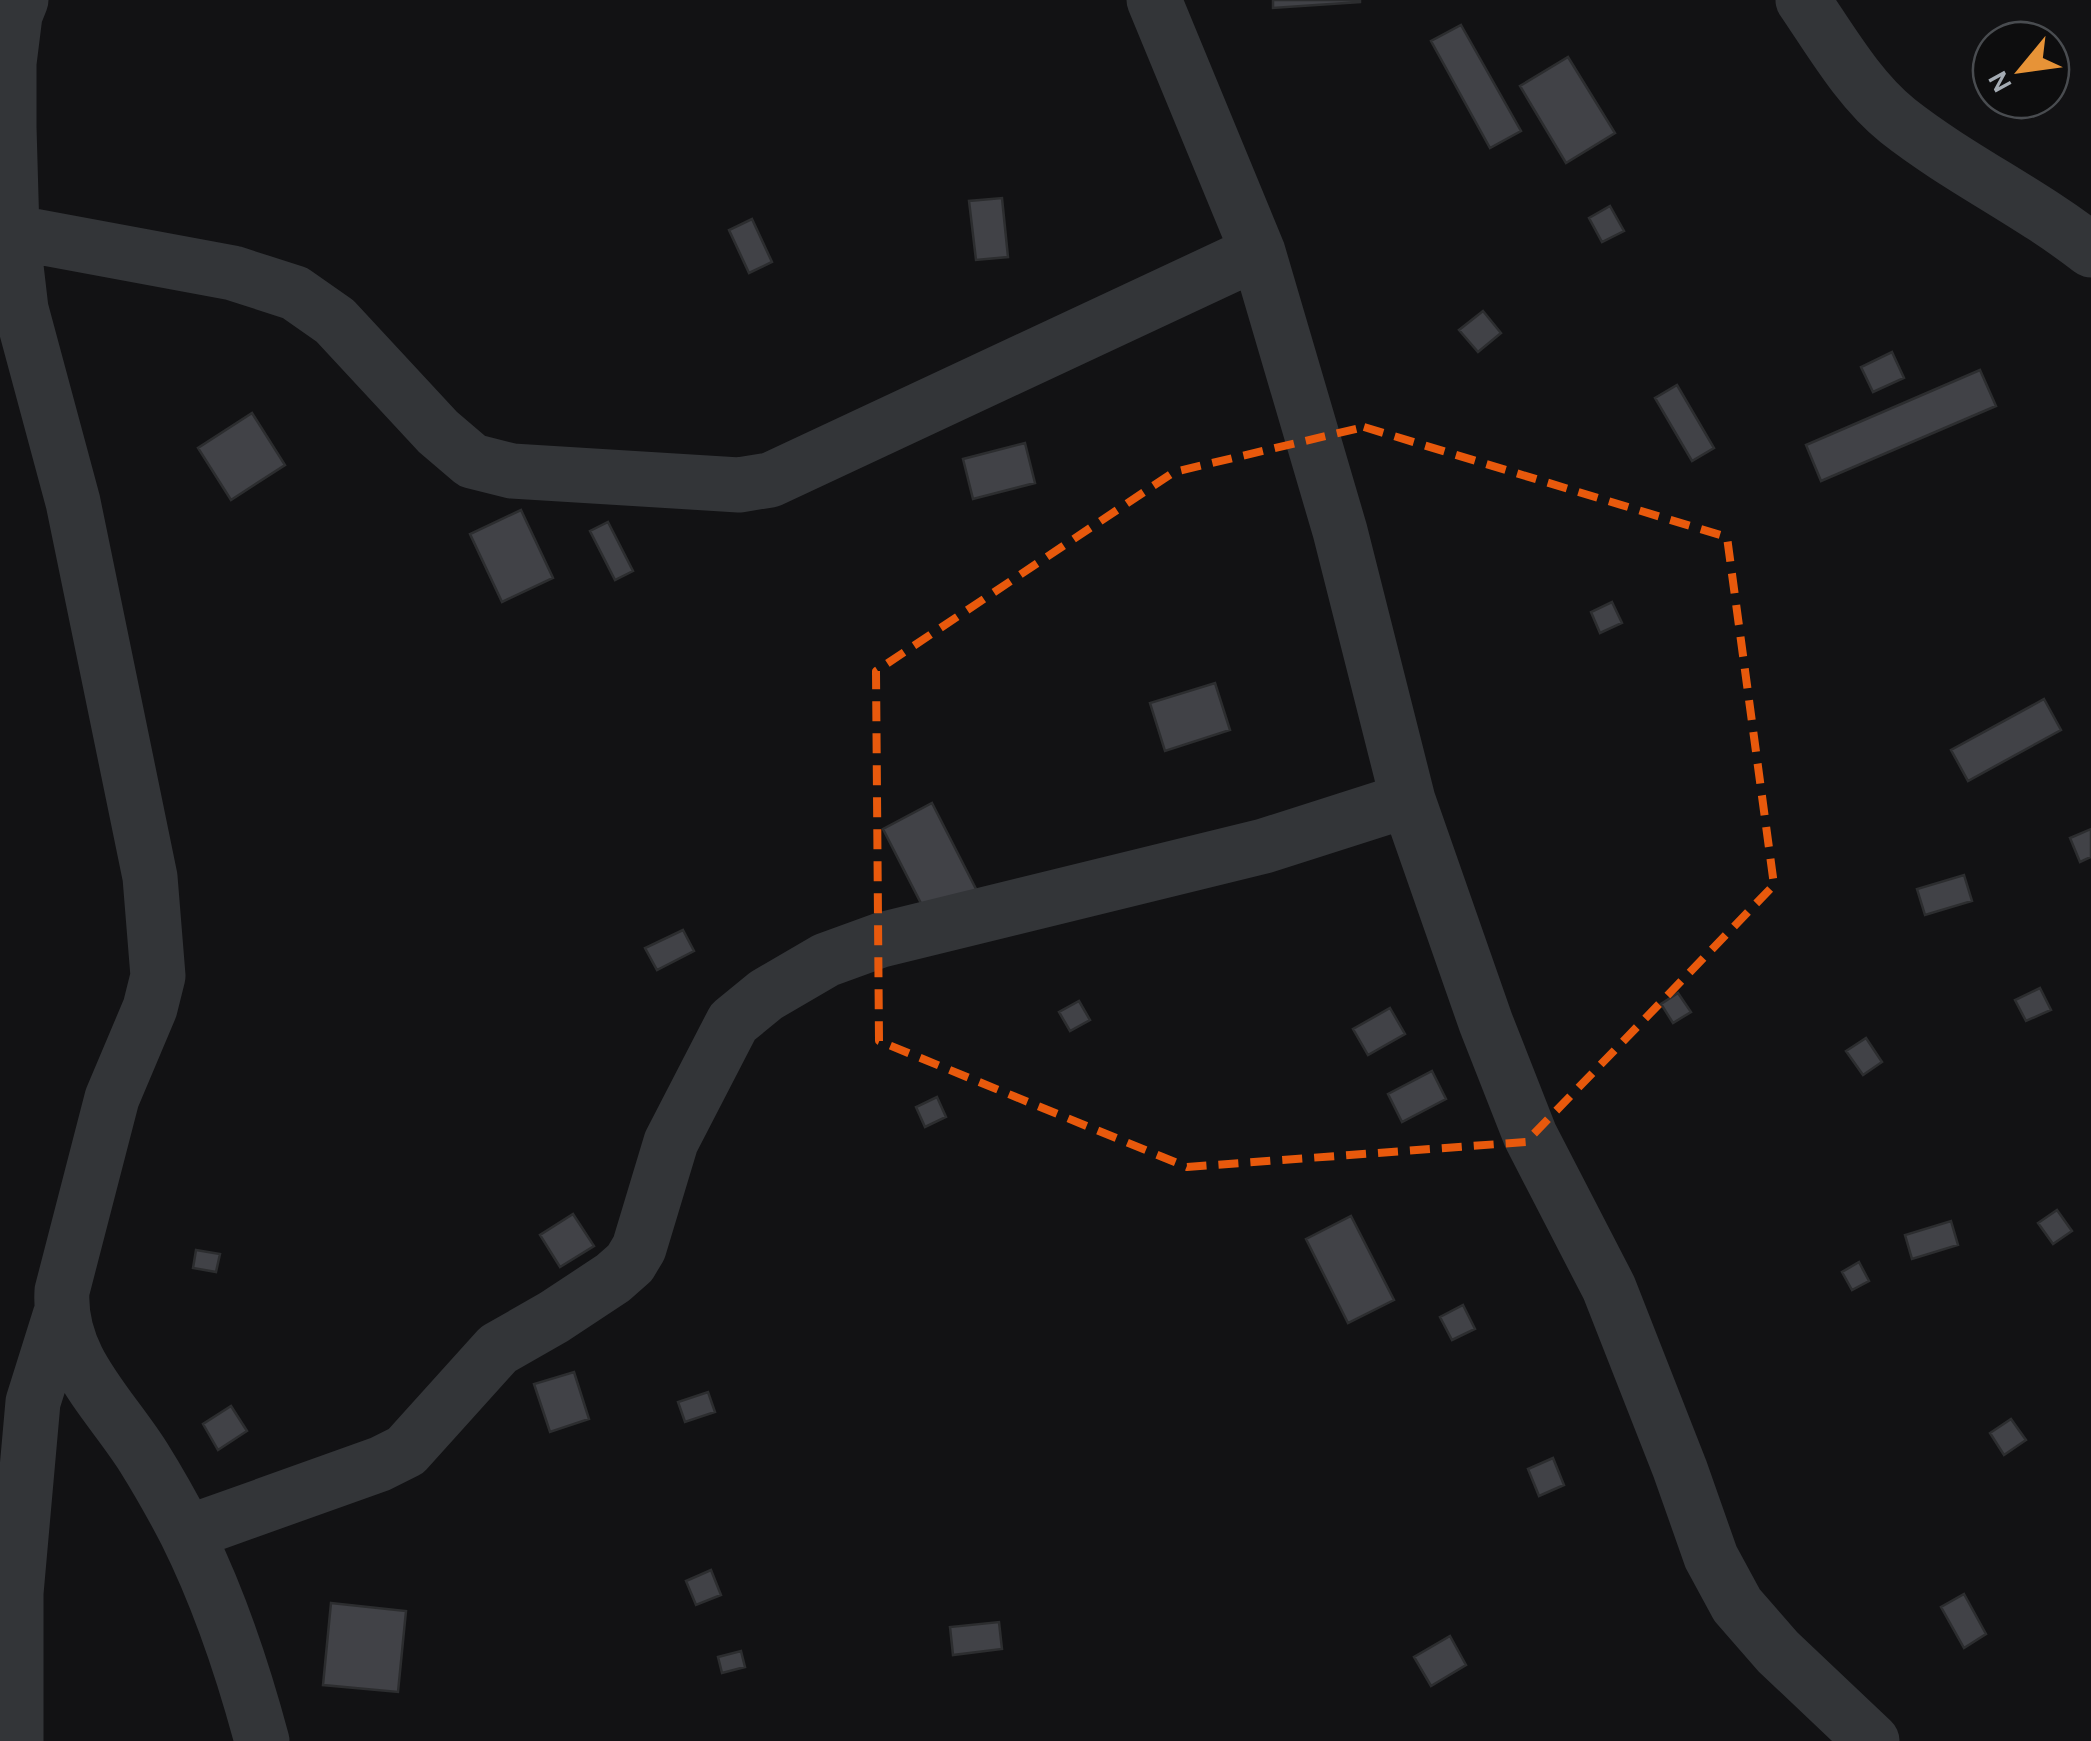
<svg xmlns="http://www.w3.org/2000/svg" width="2091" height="1741" viewBox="0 0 2091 1741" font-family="Karla,sans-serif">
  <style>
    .building { fill: #414247; stroke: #2c2d2f; stroke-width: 2.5 }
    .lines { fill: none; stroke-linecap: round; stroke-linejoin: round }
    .minor { stroke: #333538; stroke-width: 55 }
    .marked { fill: none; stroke: #e8590c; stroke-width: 8; stroke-dasharray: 20 12; stroke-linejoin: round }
  </style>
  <rect width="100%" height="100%" fill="#121214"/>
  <path class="building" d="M 1273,0 L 1360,0 L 1360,2 L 1273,8 Z
    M 1461,25 L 1521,131 L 1490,148 L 1431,41 Z
    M 1568,57 L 1615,133 L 1566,163 L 1520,86 Z
    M 1002,198 L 1008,257 L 976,260 L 969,201 Z
    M 1610,206 L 1624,231 L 1602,242 L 1589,218 Z
    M 752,219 L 772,262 L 749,273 L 729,230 Z
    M 1483,311 L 1501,333 L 1478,352 L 1459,330 Z
    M 1892,352 L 1904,378 L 1873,392 L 1861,367 Z
    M 1980,370 L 1996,406 L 1821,481 L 1806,445 Z
    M 1677,385 L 1714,448 L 1692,461 L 1655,398 Z
    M 252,413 L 285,465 L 231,500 L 198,448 Z
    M 1025,443 L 1035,483 L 973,499 L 963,459 Z
    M 521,510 L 553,578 L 502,602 L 470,534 Z
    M 608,522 L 633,571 L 615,580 L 590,531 Z
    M 1612,602 L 1622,623 L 1600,633 L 1591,612 Z
    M 1215,683 L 1230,730 L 1165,751 L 1150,703 Z
    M 2044,699 L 2061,730 L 1968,781 L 1951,750 Z
    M 932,803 L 977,891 L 928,917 L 883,829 Z
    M 2091,829 L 2091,857 L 2080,862 L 2070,838 Z
    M 1964,875 L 1972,901 L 1925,915 L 1917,889 Z
    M 683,930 L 694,951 L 657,970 L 645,948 Z
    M 2040,988 L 2051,1010 L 2026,1021 L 2015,1000 Z
    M 1678,993 L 1691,1012 L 1673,1023 L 1661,1004 Z
    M 1079,1001 L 1090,1020 L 1070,1031 L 1059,1012 Z
    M 1390,1008 L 1405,1034 L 1368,1055 L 1353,1029 Z
    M 1866,1038 L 1882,1062 L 1863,1075 L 1846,1051 Z
    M 1432,1071 L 1446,1099 L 1402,1122 L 1388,1094 Z
    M 937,1097 L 946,1117 L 925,1127 L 916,1107 Z
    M 2057,1210 L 2072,1231 L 2053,1244 L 2038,1223 Z
    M 573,1214 L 594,1246 L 560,1267 L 540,1235 Z
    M 1351,1216 L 1394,1300 L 1348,1323 L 1306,1239 Z
    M 1951,1221 L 1958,1245 L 1912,1259 L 1905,1235 Z
    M 196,1250 L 220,1254 L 216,1272 L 193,1268 Z
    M 1859,1262 L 1869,1281 L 1852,1290 L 1842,1272 Z
    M 1463,1305 L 1475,1329 L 1452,1340 L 1440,1317 Z
    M 574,1372 L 589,1419 L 550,1432 L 534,1384 Z
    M 708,1392 L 715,1412 L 685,1422 L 678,1402 Z
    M 231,1406 L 247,1431 L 218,1450 L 203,1424 Z
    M 2011,1419 L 2026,1440 L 2004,1455 L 1990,1433 Z
    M 1553,1458 L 1564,1485 L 1539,1496 L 1528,1469 Z
    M 711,1570 L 721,1595 L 696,1605 L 686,1581 Z
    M 1964,1594 L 1986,1634 L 1964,1648 L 1941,1607 Z
    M 331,1603 L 406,1611 L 398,1692 L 323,1685 Z
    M 999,1622 L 1002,1649 L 953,1655 L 950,1627 Z
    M 1450,1636 L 1466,1665 L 1431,1686 L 1414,1657 Z
    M 741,1651 L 745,1667 L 722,1673 L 718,1657 Z"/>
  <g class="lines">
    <path class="minor" d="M 21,0 L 15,15 L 9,63 L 9,127 L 12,232 L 21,309 L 73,502 L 150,877 L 158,976 L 150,1008 L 112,1098 L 62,1291 C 58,1359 110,1404 144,1458 C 159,1482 173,1507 186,1532 C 219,1598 243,1670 262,1741
      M 1154,0 L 1258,252 L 1340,531 L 1408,800 L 1486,1023 L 1530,1135 L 1609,1288 L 1680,1469 L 1711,1557 L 1737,1605 L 1778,1652 L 1872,1741
      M 1803,0 C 1831,41 1859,90 1898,121 C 1959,169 2030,202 2091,250
      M 12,232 L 233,273 L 295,293 L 335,321 L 438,432 L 472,461 L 512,471 L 739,485 L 770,480 L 1258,252
      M 187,1533 L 380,1464 L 406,1451 L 498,1349 L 554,1317 L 613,1278 L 630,1263 L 639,1248 L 671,1142 L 733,1022 L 766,995 L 826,960 L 881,940 L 1264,846 L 1408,800
      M 16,1741 L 16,1593 L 33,1402 L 60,1316"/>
  </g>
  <path class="marked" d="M 1364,427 L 1727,537 L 1774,885 L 1526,1142 L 1187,1167 L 879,1041 L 876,671 L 1174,472 Z"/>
  <g transform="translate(2021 70) rotate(241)"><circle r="48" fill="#0d0d0e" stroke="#494c50" stroke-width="2.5"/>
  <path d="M0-8L18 38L0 25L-18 38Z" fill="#e79337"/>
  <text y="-15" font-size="28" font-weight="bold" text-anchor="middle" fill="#a4abb3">N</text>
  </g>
</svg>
